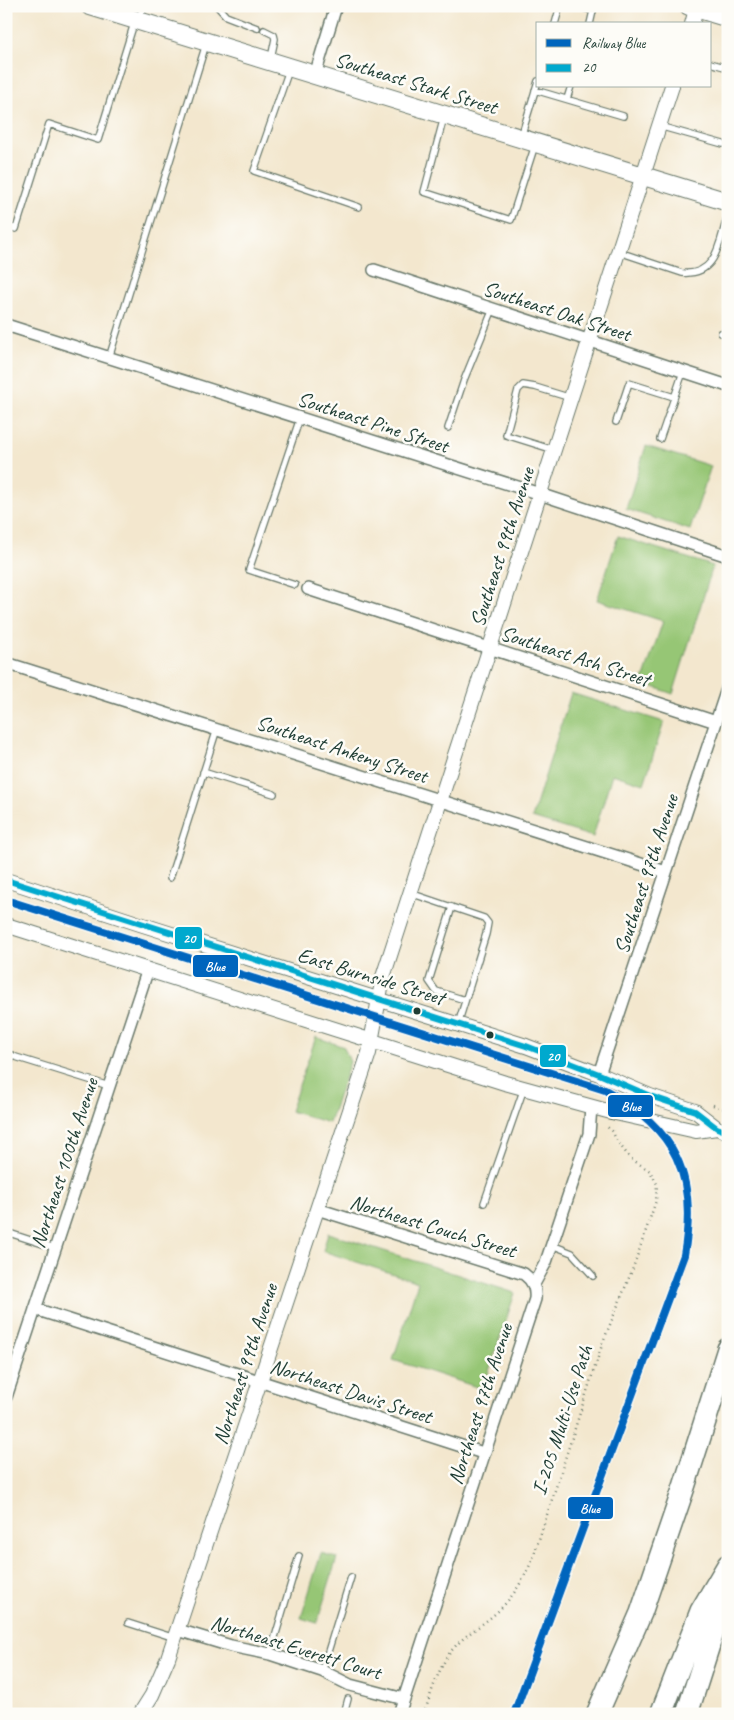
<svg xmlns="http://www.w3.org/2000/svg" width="734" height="1720" viewBox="0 0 734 1720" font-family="Caveat,sans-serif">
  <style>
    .green { fill: #96c675; stroke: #5a8254 }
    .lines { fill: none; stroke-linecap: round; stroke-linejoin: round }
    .service-casing { stroke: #69786a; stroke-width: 8 }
    .minor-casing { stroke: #69786a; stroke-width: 14 }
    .tertiary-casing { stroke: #69786a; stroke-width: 16 }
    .primary-casing { stroke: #69786a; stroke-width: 20 }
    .motorway-casing { stroke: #69786a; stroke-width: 24 }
    .path { stroke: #69786a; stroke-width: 2.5; stroke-dasharray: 1 4; stroke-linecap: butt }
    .service { stroke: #fff; stroke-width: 5.5 }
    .minor { stroke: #fff; stroke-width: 11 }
    .tertiary { stroke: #fff; stroke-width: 14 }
    .primary { stroke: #fff; stroke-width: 18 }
    .motorway { stroke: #fff; stroke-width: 21 }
    .bus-1-casing { stroke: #fdfcf7; stroke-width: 10 }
    .bus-1 { stroke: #00a9ce; stroke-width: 6 }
    .rail-1-casing { stroke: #fdfcf7; stroke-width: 11 }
    .rail-1 { stroke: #0065bd; stroke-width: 8 }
    .bus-dot { fill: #1f3d34; stroke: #fdfcf7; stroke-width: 2 }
    .labels { text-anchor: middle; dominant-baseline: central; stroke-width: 5; stroke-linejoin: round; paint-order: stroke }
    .street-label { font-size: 21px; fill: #1f3d34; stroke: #fdfcf7 }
    .line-badge { stroke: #fdfcf7; stroke-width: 2 }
    .badge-label { font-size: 14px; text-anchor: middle; font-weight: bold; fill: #fff }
  </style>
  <rect width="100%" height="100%" fill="#fdfcf7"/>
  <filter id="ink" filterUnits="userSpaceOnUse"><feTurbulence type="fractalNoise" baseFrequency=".02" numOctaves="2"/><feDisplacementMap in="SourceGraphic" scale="10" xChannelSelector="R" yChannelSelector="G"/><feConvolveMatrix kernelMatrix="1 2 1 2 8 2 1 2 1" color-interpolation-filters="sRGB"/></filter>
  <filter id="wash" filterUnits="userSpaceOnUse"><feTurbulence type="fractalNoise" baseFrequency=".0096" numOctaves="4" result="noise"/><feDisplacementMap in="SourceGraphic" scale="20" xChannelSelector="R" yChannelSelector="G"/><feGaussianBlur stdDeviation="1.12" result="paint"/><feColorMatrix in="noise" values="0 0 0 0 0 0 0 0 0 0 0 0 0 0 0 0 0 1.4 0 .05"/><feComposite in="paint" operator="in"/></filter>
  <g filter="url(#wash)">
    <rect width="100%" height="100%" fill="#f3e7ce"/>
    <path class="green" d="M 646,446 L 711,466 L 690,530 L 626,509 Z
      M 618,536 L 713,566 L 673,694 L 642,683 L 663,621 L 597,600 Z
      M 571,693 L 664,722 L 644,784 L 612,774 L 593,837 L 532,818 Z
      M 316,1037 L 344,1047 L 350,1062 L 329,1123 L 290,1111 Z
      M 328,1233 L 515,1293 L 483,1389 L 393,1360 L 418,1282 L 323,1251 Z
      M 321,1553 L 337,1558 L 317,1623 L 301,1618 Z"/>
  </g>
  <g filter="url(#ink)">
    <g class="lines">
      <defs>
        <path id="service" d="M 217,6 L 226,16 L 257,28
          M 578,6 L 593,11 L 590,24
          M 555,24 L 560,6
          M 264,30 L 274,35 L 275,39 L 271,58
          M 710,63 L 728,68
          M 289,70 L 254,171 L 359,207
          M 535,90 L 623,116
          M 567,99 L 571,86
          M 444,117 L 424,192 L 511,220 L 535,145
          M 659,126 L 723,144
          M 521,137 L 538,81
          M 6,226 L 16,229 L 49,124 L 98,140 L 135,20 L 146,6
          M 619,252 L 682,273 C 718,276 719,241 728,215
          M 721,333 L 728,335
          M 109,358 L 206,44
          M 616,422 L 629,383 L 674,397
          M 448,428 L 464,380 L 493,309
          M 660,439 L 683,372
          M 554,450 L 506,435 L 518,390 L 523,385 L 535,387 L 571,398
          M 295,585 L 249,570 L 300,418
          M 203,772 L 274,794
          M 170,878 L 217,729
          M 410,893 L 484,918 L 488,923 L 486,934 L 458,1024
          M 452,907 L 429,981 L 436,991 L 465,1000
          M 6,1054 L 109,1086
          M 6,1071 L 12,1055
          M 484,1203 L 524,1088
          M 6,1232 L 55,1248
          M 552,1245 L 572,1253 L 593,1276
          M 128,1623 L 175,1638
          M 270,1654 L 299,1556
          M 322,1671 L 351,1577
          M 344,1714 L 348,1699"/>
        <path id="minor" d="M 315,75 L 336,6
          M 374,270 L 728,386
          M 6,325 L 540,494 L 728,556
          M 308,589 L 716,722
          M 6,663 L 666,872
          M 599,1074 L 728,686
          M 317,1209 L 524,1274 C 533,1281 536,1288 535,1299 L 399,1714
          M 534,1284 L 546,1262 L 589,1134 L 591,1107
          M 35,1309 L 483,1453
          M 6,1397 L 148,969
          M 178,1630 L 231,1646 L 270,1654 L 322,1671 L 350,1685 L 404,1699"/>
        <path id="tertiary" d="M 692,24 L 697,6
          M 6,880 L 140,924 L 526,1046 L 599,1074 L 650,1096 L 695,1111 L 717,1128 L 728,1132
          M 6,925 L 505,1083 L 611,1112 L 696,1131 L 717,1128
          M 140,1714 L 152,1695 L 168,1658 L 369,1053 L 383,977 L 672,86"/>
        <path id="primary" d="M 90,6 L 728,202
          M 689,6 L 728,18"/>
        <path id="motorway" d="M 597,1714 L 641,1613 L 684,1487 L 728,1349
          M 661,1714 L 701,1611 L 728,1565
          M 687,1714 L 728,1585"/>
      </defs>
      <use href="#service" class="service-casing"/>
      <use href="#minor" class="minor-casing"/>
      <use href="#tertiary" class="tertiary-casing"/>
      <use href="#primary" class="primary-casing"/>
      <use href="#motorway" class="motorway-casing"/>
      <path class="path" d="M 713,1105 L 728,1110
        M 424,1714 C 431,1694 437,1672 449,1654 C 464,1633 487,1624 503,1606 C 516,1593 524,1577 532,1561 L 603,1342 L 633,1268 L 656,1201 L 657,1184 L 650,1171 L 630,1158 L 617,1141 L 612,1131 L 606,1126"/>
      <use href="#service" class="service"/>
      <use href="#minor" class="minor"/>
      <use href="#tertiary" class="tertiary"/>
      <use href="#primary" class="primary"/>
      <use href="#motorway" class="motorway"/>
      <defs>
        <path id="bus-1" d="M 6,880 L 526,1046 L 599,1074 L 650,1096 L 695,1111 L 717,1128 L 728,1132"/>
      </defs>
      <use href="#bus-1" class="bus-1-casing"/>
      <use href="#bus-1" class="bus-1"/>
      <defs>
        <path id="rail-1" d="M 6,900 L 605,1090 C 676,1128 698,1176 684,1255 L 514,1714"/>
      </defs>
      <use href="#rail-1" class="rail-1-casing"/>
      <use href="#rail-1" class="rail-1"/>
    </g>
  </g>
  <g class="bus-dot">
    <circle cx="417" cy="1011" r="4.5"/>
    <circle cx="490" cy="1035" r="4.5"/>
  </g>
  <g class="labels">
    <g class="street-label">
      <text transform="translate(416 83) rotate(17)">Southeast Stark Street</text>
      <text transform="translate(557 311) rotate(18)">Southeast Oak Street</text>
      <text transform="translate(373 422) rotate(18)">Southeast Pine Street</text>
      <text transform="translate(502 547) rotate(-72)">Southeast 99th Avenue</text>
      <text transform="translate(575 656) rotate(18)">Southeast Ash Street</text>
      <text transform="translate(342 749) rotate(18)">Southeast Ankeny Street</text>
      <text transform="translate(646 874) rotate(-72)">Southeast 97th Avenue</text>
      <text transform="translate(371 976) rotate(17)">East Burnside Street</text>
      <text transform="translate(64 1163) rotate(-72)">Northeast 100th Avenue</text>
      <text transform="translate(433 1226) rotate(17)">Northeast Couch Street</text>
      <text transform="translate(245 1364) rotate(-72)">Northeast 99th Avenue</text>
      <text transform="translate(351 1391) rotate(18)">Northeast Davis Street</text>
      <text transform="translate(480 1404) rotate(-72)">Northeast 97th Avenue</text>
      <text transform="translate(562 1420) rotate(-72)">I-205 Multi-Use Path</text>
      <text transform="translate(296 1647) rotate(17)">Northeast Everett Court</text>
    </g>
  </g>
  <g class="line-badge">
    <rect x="174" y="926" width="29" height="24" rx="5" fill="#00a9ce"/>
    <rect x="192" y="954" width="47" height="24" rx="5" fill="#0065bd"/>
    <rect x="539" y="1044" width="28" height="24" rx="5" fill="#00a9ce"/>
    <rect x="607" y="1094" width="47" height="24" rx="5" fill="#0065bd"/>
    <rect x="567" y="1496" width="47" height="24" rx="5" fill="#0065bd"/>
  </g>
  <g class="badge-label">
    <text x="189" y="943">20</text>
    <text x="215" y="971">Blue</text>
    <text x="553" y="1061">20</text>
    <text x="631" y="1111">Blue</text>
    <text x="590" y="1513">Blue</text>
  </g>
  <rect width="734" height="1720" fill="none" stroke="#fdfcf7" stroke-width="25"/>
  <rect x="536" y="22" width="175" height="65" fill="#fdfcf7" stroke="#a4b0a9"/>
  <rect x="546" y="39" width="25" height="8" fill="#0065bd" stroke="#a4b0a9"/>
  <text x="582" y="48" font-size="15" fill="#1f3d34">Railway Blue</text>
  <rect x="546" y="64" width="25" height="8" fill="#00a9ce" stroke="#a4b0a9"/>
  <text x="582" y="72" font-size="15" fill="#1f3d34">20</text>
</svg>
